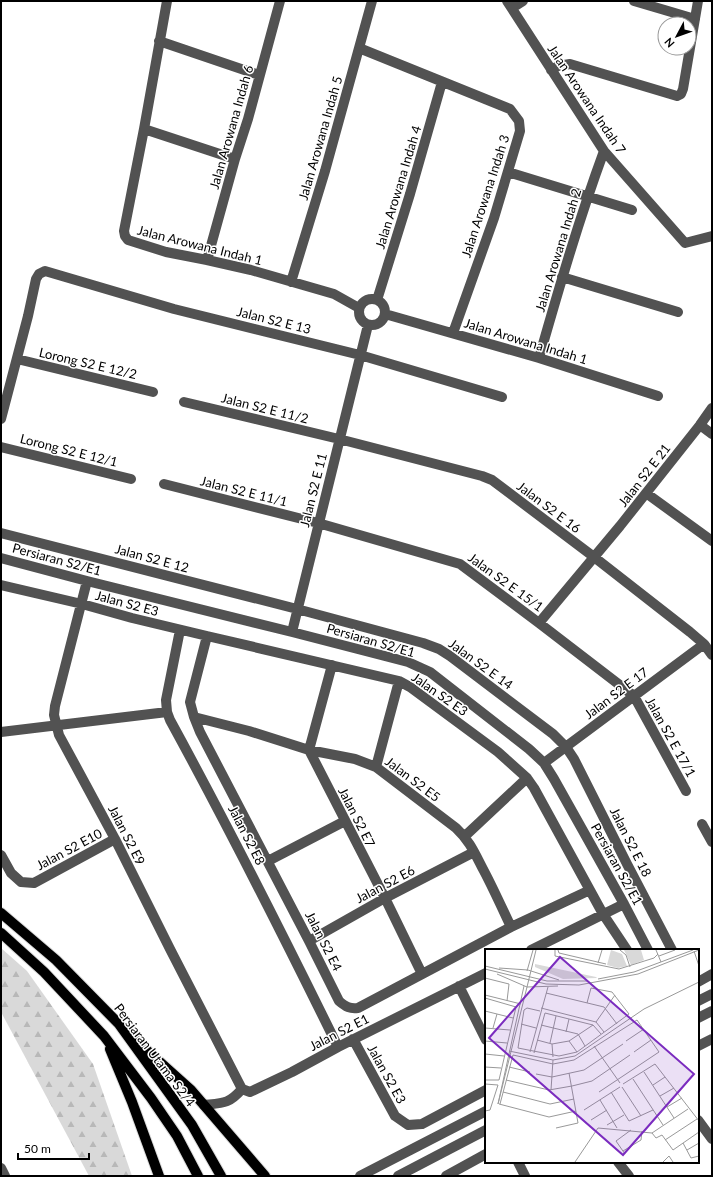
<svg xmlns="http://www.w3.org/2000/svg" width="713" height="1177" viewBox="0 0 713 1177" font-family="Lato,sans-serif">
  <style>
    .forest { fill: url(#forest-firs) }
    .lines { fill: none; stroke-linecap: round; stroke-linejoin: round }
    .major-casing { stroke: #dbdbdb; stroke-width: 12 }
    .minor { stroke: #525252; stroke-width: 10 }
    .major { stroke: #000; stroke-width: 10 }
    .labels { text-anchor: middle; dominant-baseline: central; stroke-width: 3; stroke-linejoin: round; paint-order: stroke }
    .street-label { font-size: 13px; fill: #000; stroke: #fff }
    .inset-road { fill: none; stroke: #999; stroke-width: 1 }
    .view { fill: #7b2cbf; fill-opacity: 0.15; stroke: #7b2cbf; stroke-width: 2 }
    .inset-edge { fill: none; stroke: #000; stroke-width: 2 }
  </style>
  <defs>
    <pattern id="forest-firs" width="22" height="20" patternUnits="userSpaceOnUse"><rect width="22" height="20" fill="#d9d9d9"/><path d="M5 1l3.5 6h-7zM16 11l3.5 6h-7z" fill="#b8b8b8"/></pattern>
  </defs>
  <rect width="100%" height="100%" fill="#fff"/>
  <path class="forest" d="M 1,948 L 27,971 L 93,1064 L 132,1176 L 89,1176 L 1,1012 Z"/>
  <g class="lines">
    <defs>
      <path id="major" d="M 1,913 L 56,960 L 119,1024 L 192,1125 L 221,1176
        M 1,933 L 44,972 L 104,1036 L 151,1098 L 177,1136 L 198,1176
        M 133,1038 L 191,1090 L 265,1176
        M 110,1049 L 132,1102 L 159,1176"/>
    </defs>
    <use href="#major" class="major-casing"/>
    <path class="minor" d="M 167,1 L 144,129 L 124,231 L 125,236 L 128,240 L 166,252 L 207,260 L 251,270 L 334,294 L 359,308
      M 507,1 L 604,151 L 685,243 L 712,236
      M 634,1 L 695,19
      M 512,8 L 523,1
      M 159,41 L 259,75
      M 359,48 L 510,109 L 519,121 L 520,131 L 494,218 L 453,333
      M 551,70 L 558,66 L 570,64 L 677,96 L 681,94 L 683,89 L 698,1
      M 144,129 L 235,159
      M 508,172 L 632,210
      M 207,260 L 235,159 L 248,119 L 280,1
      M 562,277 L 678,312
      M 291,282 L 325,171 L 372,1
      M359 312a13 13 0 1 1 26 0a13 13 0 1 1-26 0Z
      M 377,300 L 410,194 L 442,82
      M 385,314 L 539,358 L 658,396
      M 539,358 C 559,288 579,219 604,151
      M 17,359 L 153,392
      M 184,402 L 339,439 L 482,476 L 492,480 L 594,557 L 690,632 L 704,644 L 712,655
      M 1,419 L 28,316 L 36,279 L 39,274 L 45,271 L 174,309 L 360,355 L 502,397
      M 700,425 L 712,434
      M 1,447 L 131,479
      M 164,484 L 318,523 L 460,564 L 539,623 L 634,696 L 686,791
      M 646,493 L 712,541
      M 1,533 L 297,609 L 423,643 L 439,649 L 450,656 L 553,734 L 566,747 L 574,759 L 627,864 L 672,950
      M 1,558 L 87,581 L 292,632 L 408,662 L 430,672 L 529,749 L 544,763 L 554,779 L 624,904 L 648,950
      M 87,581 L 55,706 L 54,715 L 59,735 L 115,839 L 170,949 L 242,1089
      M 1,585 L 82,604 L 132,618 L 207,636 L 399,681 L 410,687 L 498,752 L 527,778 L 534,788 L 603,914 L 627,950
      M 539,623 L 620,526 L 700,425 L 712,408
      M 180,630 L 166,700 L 167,712 L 170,720 C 229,828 284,937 338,1047
      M 292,632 L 368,325
      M 207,636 L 190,702 L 194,717 L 200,732 L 309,941 L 339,1001 C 346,1007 350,1009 358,1008 L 511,927 L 590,890
      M 332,665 L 309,750 L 385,898 L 422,974
      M 194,717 L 249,731 L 309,750 L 355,759 L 376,767 L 456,828 C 470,841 475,854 484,871 C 494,890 502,908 511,927
      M 1,732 L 167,712
      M 544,763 L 704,644
      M 376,767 L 399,681
      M 702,824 L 712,842
      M 465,836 L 527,778
      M 1,855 L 11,873 L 21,882 L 34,883 L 115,839
      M 268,861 L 345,821
      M 309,941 L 385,898 L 474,852
      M 531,950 L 624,904
      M 698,982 L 712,974
      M 459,986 L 486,1040
      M 698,1001 L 712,994
      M 698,1018 L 712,1011
      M 353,1039 L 395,1116 L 408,1125 L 422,1124 L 486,1090
      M 698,1046 L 712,1039
      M 242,1089 L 250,1092 L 292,1072 L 338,1047 L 486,973
      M 204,1105 C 223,1103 229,1104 242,1089
      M 698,1120 L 712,1139
      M 518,1162 L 525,1176
      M 618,1162 L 629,1176
      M 1,1168 L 5,1176
      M 360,1176 L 486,1111
      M 398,1176 L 486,1130
      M 446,1176 L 486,1154"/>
    <use href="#major" class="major"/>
  </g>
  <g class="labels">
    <g class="street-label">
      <text transform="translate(587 99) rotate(56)">Jalan Arowana Indah 7</text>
      <text transform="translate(231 127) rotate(-74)">Jalan Arowana Indah 6</text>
      <text transform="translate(320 138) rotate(-74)">Jalan Arowana Indah 5</text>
      <text transform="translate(398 187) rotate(-73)">Jalan Arowana Indah 4</text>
      <text transform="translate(485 196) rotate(-72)">Jalan Arowana Indah 3</text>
      <text transform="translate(200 245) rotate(14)">Jalan Arowana Indah 1</text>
      <text transform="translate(558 250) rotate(-73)">Jalan Arowana Indah 2</text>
      <text transform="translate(274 320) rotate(14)">Jalan S2 E 13</text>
      <text transform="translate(526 341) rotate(17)">Jalan Arowana Indah 1</text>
      <text transform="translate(88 363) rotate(13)">Lorong S2 E 12/2</text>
      <text transform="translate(265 408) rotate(14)">Jalan S2 E 11/2</text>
      <text transform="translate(69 450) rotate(14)">Lorong S2 E 12/1</text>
      <text transform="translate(644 475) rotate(-52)">Jalan S2 E 21</text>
      <text transform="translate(313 490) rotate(-76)">Jalan S2 E 11</text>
      <text transform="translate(244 491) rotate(14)">Jalan S2 E 11/1</text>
      <text transform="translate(549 507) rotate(37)">Jalan S2 E 16</text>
      <text transform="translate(152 558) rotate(15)">Jalan S2 E 12</text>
      <text transform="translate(57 559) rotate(15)">Persiaran S2/E1</text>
      <text transform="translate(506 582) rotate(36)">Jalan S2 E 15/1</text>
      <text transform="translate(127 603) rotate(15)">Jalan S2 E3</text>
      <text transform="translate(371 640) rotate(16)">Persiaran S2/E1</text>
      <text transform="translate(481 664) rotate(36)">Jalan S2 E 14</text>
      <text transform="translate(616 693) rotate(-37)">Jalan S2 E 17</text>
      <text transform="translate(440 694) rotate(35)">Jalan S2 E3</text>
      <text transform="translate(671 737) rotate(61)">Jalan S2 E 17/1</text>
      <text transform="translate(413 779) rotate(37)">Jalan S2 E5</text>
      <text transform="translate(357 817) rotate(63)">Jalan S2 E7</text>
      <text transform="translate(127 835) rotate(63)">Jalan S2 E9</text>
      <text transform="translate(247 835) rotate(63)">Jalan S2 E8</text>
      <text transform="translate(631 842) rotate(63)">Jalan S2 E 18</text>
      <text transform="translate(69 849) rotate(-28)">Jalan S2 E10</text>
      <text transform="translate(617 864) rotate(61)">Persiaran S2/E1</text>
      <text transform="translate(385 884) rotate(-28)">Jalan S2 E6</text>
      <text transform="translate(324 941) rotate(63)">Jalan S2 E4</text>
      <text transform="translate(339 1032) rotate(-27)">Jalan S2 E1</text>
      <text transform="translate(155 1055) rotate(53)">Persiaran Utama S2/4</text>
      <text transform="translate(387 1074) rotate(61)">Jalan S2 E3</text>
    </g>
  </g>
  <g transform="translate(485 949)">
    <rect width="214" height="214" fill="#fff"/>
    <path d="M 126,1 L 137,5 L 142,17 L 133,19 L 122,16 ZM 139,1 L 156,1 L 159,11 L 146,16 ZM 50,15 L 111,28 L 112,29 L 78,30 L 50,18 Z" fill="#d9d9d9"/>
    <path class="inset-road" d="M 70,1 L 70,7 L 134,20 L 169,9 L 173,5M 73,1 L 74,4 L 121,15M 135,1 L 141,6 L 145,18M 171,1 L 176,13M 209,2 L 214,17M 174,7 L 190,1M 113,14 L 117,1M 0,17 L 62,32 L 103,32M 14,19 L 43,21 L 74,31M 0,20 L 61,35 L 94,36 L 153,25 L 214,1M 42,22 L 48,1M 12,25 L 42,38 L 73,37M 0,29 L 24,35 L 22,52M 113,30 L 149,23 L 208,1M 42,38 L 51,1M 61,44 L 119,58 L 132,75M 0,46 L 36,55M 0,49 L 31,58 L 14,131 L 0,131M 56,59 L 111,73 L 119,83M 0,62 L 28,69M 55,62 L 42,59 L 39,61 L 33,99 L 74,107 L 92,103 L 144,65 L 127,43 L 106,39 L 102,54M 111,73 L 130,46M 36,75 L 51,79M 56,76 L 93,85 L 100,97M 0,79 L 25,81M 8,79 L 12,65M 81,83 L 84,70M 52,91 L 67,95 L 84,92 L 108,76M 0,92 L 22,94M 84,92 L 92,103M 141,92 L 159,80M 65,94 L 71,67M 67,95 L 68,108M 109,97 L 135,134M 24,102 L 68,111 L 90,107 L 159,60 L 214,33M 45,103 L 63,38M 149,103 L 166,91M 49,104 L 60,64 L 108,76 L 116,85M 0,105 L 19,107M 0,118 L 16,119M 24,118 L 45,123M 159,123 L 189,169M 51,125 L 67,128 L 99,121 L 138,95M 148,130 L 178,176M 21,131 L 64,141 L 87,137 L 107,132 L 145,106M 0,135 L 13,136M 138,135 L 170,115 L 214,172M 168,136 L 180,128M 137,138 L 156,167M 66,141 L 68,111M 18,143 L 65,155 L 89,150M 126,143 L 144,172 L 168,161M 175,147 L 189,139M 115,151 L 132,179M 13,155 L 39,37M 13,155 L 42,38M 14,155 L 64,168 L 91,162M 15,155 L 28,106 L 68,115 L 89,111 L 152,71 L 174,103 L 114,143M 182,158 L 197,149M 99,161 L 135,138M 0,162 L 5,161 L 13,136M 106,171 L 122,161M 122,176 L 139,166M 71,179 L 93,174 L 84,124M 167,184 L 171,189 L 177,186 L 188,201 L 214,183M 180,191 L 212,170M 198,194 L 206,209 L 214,207M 202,201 L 214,194M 138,202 L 156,191 L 157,182M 140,205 L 131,192 L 146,181M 90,213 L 113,179 L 167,184 L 203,160M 178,213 L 184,207 L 188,213"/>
    <path class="view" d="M 75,8 L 209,125 L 138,206 L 4,89 Z"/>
    <rect width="214" height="214" class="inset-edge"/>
  </g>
  <rect width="713" height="1177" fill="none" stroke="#000000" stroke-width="4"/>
  <g transform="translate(677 36) rotate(229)"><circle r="19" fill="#ffffff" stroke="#999999"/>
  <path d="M0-3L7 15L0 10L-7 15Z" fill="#000000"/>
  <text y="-6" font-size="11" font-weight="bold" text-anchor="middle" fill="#000000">N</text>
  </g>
  <path d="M18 1153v6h71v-6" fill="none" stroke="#000000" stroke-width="2"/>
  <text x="24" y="1153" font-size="12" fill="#000000" stroke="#ffffff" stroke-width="3" paint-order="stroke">50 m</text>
</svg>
